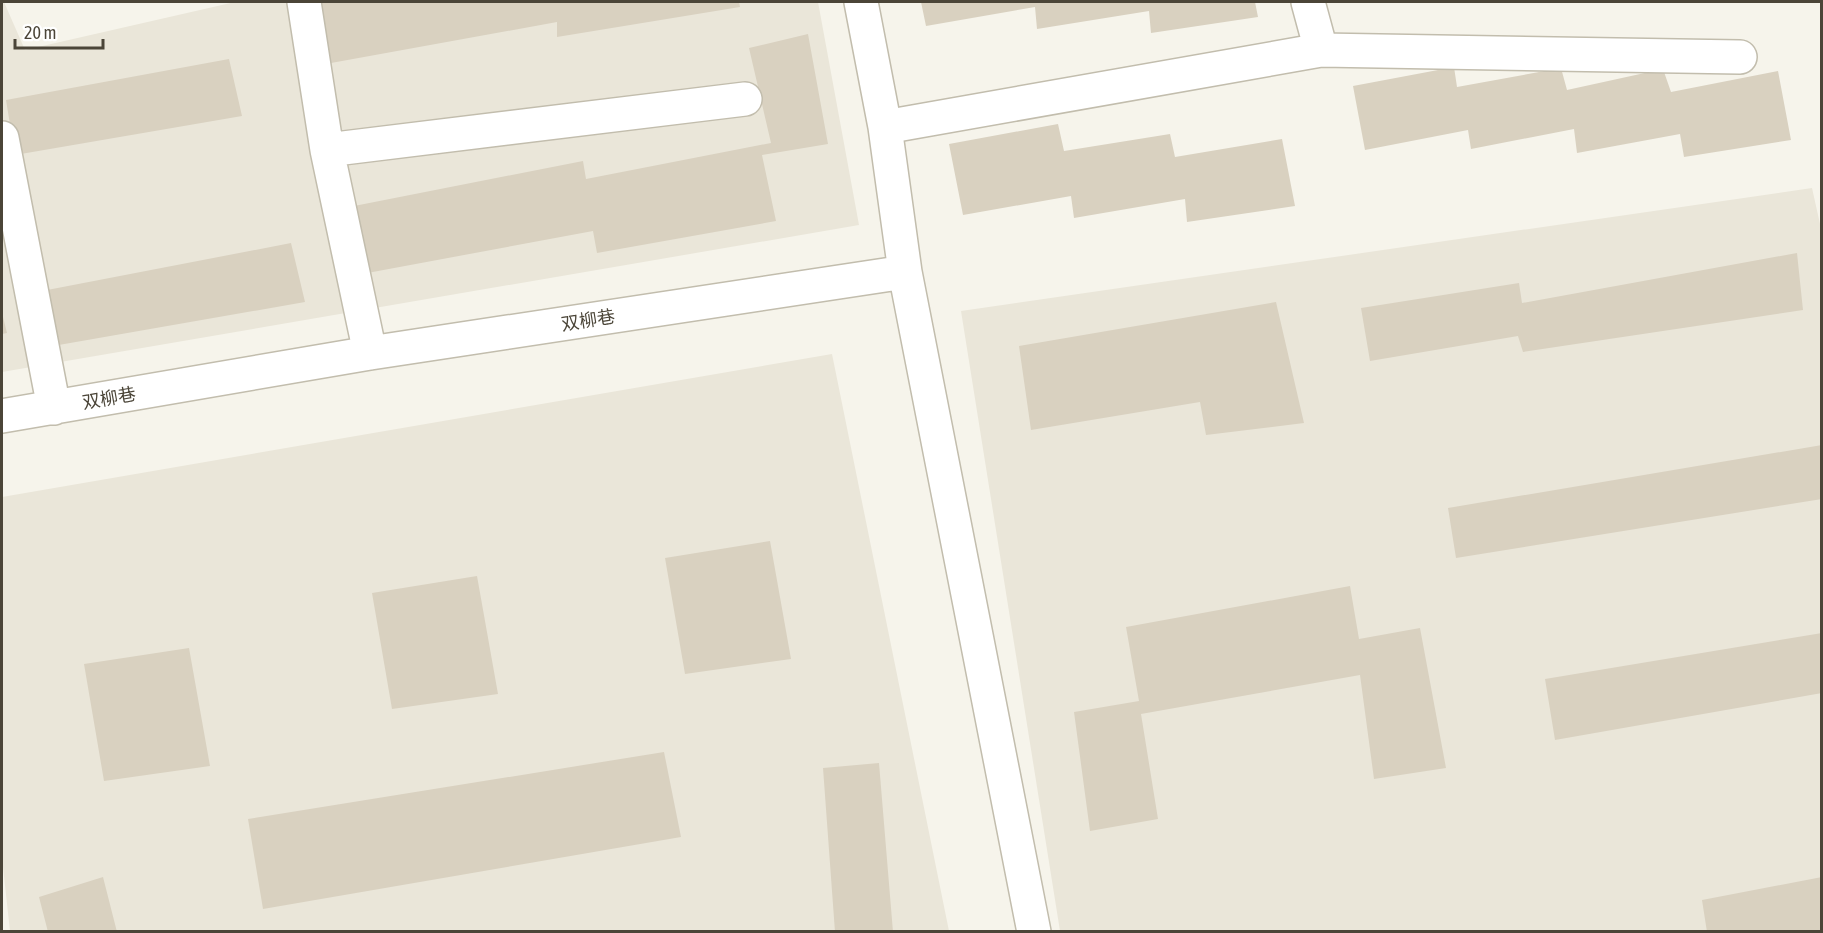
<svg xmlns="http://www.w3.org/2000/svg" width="1823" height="933" viewBox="0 0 1823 933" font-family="'Asap Condensed','Noto Sans SC',sans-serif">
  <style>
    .residential { fill: #eae6d9 }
    .building { fill: #d9d1c0 }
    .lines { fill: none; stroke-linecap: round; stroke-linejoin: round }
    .minor-casing { stroke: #c2bdad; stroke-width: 36 }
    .minor { stroke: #fff; stroke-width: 33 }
    .labels { text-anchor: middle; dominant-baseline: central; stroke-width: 5; stroke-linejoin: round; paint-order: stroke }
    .street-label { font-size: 18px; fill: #4b4538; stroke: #fff }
  </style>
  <rect width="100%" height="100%" fill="#f6f4eb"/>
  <path class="residential" d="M 2,2 L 4,2 L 25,50 L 235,2 L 818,2 L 859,225 L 2,372 Z
    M 1812,188 L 1822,233 L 1821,931 L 1060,931 L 961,311 Z
    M 832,354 L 949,931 L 10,931 L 2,858 L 2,497 Z"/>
  <path class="building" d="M 310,2 L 739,2 L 740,7 L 557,37 L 557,22 L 320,65 Z
    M 921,2 L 1255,2 L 1258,17 L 1151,33 L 1149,11 L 1037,29 L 1035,7 L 926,26 Z
    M 808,34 L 828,144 L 762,155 L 776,221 L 597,253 L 593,231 L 362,274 L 349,207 L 583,161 L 586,179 L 771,143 L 749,48 Z
    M 229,59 L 242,116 L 15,155 L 6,100 Z
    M 1454,67 L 1457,87 L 1561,68 L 1567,90 L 1663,69 L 1671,92 L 1778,71 L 1791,140 L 1684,157 L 1680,134 L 1577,153 L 1574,129 L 1471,149 L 1468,130 L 1365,150 L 1353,86 Z
    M 1058,124 L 1064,151 L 1170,134 L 1175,157 L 1282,139 L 1295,206 L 1187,222 L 1185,199 L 1074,218 L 1071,196 L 963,215 L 949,144 Z
    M 291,243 L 305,302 L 53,346 L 42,291 Z
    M 1797,253 L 1803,310 L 1523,352 L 1518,336 L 1370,361 L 1361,308 L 1519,283 L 1522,303 Z
    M 1276,302 L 1304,423 L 1206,435 L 1200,402 L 1031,430 L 1019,346 Z
    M 2,313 L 7,333 L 2,334 Z
    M 1822,445 L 1822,499 L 1456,558 L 1448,508 Z
    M 770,541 L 791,659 L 685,674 L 665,558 Z
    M 477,576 L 498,694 L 392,709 L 372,593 Z
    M 1350,586 L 1359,639 L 1420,628 L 1446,768 L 1374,779 L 1360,675 L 1141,714 L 1158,819 L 1090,831 L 1074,712 L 1139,701 L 1126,627 Z
    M 1822,633 L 1822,693 L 1555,740 L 1545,679 Z
    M 189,648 L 210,766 L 104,781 L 84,664 Z
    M 664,752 L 681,837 L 263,909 L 248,819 Z
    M 879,763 L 893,932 L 835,932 L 823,768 Z
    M 103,877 L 117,932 L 48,932 L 39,897 Z
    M 1822,877 L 1822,932 L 1707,932 L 1702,900 Z"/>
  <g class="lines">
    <defs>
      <path id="minor" d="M 304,2 L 327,150
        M 1308,2 L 1321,50
        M 885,127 L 1321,50 L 1740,57
        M 2,138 L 54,408
        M 905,272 L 1034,932
        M 370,353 L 327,150 L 745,99
        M 2,416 L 370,353 L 905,272 L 885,127 L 861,2"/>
    </defs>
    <use href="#minor" class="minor-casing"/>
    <use href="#minor" class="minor"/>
  </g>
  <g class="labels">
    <g class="street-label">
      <text transform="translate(588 320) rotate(-9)">双柳巷</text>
      <text transform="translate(109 398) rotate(-10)">双柳巷</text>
    </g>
  </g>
  <rect width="1823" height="933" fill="none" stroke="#4b4538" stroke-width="6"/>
  <path d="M15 39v9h88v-9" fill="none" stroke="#4b4538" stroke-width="3"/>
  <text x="24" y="39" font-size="18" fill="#4b4538" stroke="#ffffff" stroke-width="4.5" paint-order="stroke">20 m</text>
</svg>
